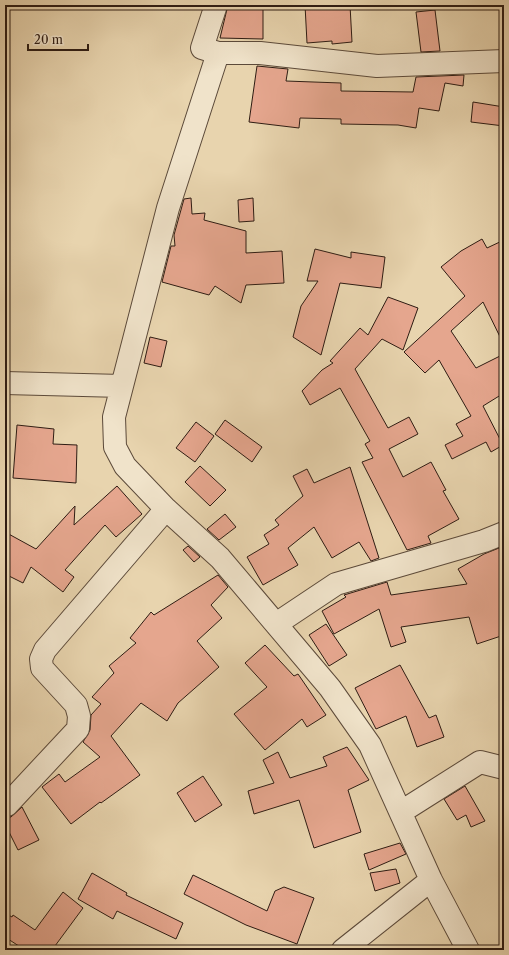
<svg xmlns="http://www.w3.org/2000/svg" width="509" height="955" viewBox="0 0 509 955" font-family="'Libre Caslon Text',serif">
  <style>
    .building { fill: #e5a68e; stroke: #2e1c13 }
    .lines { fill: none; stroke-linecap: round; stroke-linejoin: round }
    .minor-casing { stroke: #5c4a3a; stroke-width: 24 }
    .minor { stroke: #f0e3ca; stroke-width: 22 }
  </style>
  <rect width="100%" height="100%" fill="#e8d4ae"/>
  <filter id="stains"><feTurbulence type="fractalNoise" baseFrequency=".005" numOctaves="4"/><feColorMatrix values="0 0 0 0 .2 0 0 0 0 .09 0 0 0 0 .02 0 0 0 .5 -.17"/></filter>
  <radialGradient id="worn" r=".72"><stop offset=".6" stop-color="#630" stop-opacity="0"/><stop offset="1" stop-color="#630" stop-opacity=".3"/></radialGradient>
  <path class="building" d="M 228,5 L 263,5 L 263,39 L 220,38 Z
    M 305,5 L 350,5 L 352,42 L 332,44 L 332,41 L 307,43 Z
    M 435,10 L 440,51 L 421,52 L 416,12 Z
    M 257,66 L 288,69 L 286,81 L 341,83 L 341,91 L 413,92 L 416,77 L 464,75 L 463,86 L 445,83 L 439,111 L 419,108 L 416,128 L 398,125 L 341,124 L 341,119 L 300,118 L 299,128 L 249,122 Z
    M 473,102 L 504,107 L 504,126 L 471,122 Z
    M 191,198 L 192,214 L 205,213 L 204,220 L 246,231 L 246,253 L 282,251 L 284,283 L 246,285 L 241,303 L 215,286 L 209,295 L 162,282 L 171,246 L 175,246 L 174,235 L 184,199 Z
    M 253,198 L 254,221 L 239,222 L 238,200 Z
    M 482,239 L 487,248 L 504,240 L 504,345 L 483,302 L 451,331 L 476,368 L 504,354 L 504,393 L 483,406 L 503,445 L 491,452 L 486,442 L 452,459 L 445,445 L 463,436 L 456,424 L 471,416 L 439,360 L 425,373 L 404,352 L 465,296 L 441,267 L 461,251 Z
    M 315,249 L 351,258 L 351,252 L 385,257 L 381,288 L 340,283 L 321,355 L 293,337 L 301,306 L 318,281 L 307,281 Z
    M 388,297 L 418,308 L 403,350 L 382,339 L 355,369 L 388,428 L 409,417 L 418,434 L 389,449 L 403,477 L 431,462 L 446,490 L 443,491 L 459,519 L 428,536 L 431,543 L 407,550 L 362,462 L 373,458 L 365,444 L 370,441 L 340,388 L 310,405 L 302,391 L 322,370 L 333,363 L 330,361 L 360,328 L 368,335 Z
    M 150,337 L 167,341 L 161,367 L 144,363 Z
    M 225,420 L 262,447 L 252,462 L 215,434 Z
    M 196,422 L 214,436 L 195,462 L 176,448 Z
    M 17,425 L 54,429 L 53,444 L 77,445 L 76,483 L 13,478 Z
    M 200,466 L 226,490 L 210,506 L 185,482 Z
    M 350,467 L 379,558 L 371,561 L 359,542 L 332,558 L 314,527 L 288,548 L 298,565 L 263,585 L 247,557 L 269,544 L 264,535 L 279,525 L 275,520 L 303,496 L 293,476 L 307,469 L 314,483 Z
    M 117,486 L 142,514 L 116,537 L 105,525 L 65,570 L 74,577 L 63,592 L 31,567 L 23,583 L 5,574 L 5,532 L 36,549 L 75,506 L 74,525 Z
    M 225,514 L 236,527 L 219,540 L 207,529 Z
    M 188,546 L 200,557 L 194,562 L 183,550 Z
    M 504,546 L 504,635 L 477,644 L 469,617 L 401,627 L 406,642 L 391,647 L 379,609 L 334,634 L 322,611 L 346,597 L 344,595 L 387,582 L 391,595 L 467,584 L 458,569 L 484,554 Z
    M 218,575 L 228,587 L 211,605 L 222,618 L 197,641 L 219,667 L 178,703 L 167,721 L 141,703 L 111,736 L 140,775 L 101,803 L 100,802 L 71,824 L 42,787 L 59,774 L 65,782 L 100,757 L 83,742 L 90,730 L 91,715 L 101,704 L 92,697 L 114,673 L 109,666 L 136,643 L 130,638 L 151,612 L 154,615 Z
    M 326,624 L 347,655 L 329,666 L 309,635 Z
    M 265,645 L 294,676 L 298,674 L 326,715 L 307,727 L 302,719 L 265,750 L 234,714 L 267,687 L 245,663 Z
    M 400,665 L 429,718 L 436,715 L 444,737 L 417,747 L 406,716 L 376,729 L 355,688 Z
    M 347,747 L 369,780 L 348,790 L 361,832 L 314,848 L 299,800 L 254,814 L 248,791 L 274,783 L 263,760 L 278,752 L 290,778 L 327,766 L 323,757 Z
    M 203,776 L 222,805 L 195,822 L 177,793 Z
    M 465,786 L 485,821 L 471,827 L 466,815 L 457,820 L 444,799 Z
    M 22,807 L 39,840 L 18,850 L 5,824 L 5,817 L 11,817 Z
    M 400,843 L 406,854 L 369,870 L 364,854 Z
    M 396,869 L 400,883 L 375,891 L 370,873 Z
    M 92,873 L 127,893 L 126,895 L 183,923 L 176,939 L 117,911 L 113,919 L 78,899 Z
    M 193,875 L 267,911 L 275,891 L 284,887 L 314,898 L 297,944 L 246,925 L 184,894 Z
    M 63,892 L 83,908 L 52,950 L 25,950 L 5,937 L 5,913 L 12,917 L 13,915 L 35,930 Z"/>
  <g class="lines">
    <defs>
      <path id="minor" d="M 216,5 L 202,48 L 218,53 L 168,208 L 114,417 L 115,447 L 125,466 L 166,509 L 220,558 L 330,688 L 370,745 L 431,880 L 468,950
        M 218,53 L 260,53 L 377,66 L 504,61
        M 5,383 L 122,386
        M 276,624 L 336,584 L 484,541 L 504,533
        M 7,805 L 78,729 L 79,716 L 76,705 L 42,668 L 41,659 L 45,650 L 166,509
        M 401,812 L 480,762 L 504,768
        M 343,950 L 431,880"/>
    </defs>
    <use href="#minor" class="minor-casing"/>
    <use href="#minor" class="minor"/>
  </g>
  <rect width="509" height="955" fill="none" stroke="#e8d4ae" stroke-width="20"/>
  <rect x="6" y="6" width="497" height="943" fill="none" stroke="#2e1c13" stroke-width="2"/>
  <rect x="10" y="10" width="489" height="935" fill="none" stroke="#2e1c13"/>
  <path d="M28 44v6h60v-6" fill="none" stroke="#2e1c13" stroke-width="2"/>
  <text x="34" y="44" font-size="12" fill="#2e1c13" stroke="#f0e3ca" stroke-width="3" paint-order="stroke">20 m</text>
  <rect width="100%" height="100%" filter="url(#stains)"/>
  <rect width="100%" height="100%" fill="url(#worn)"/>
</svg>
